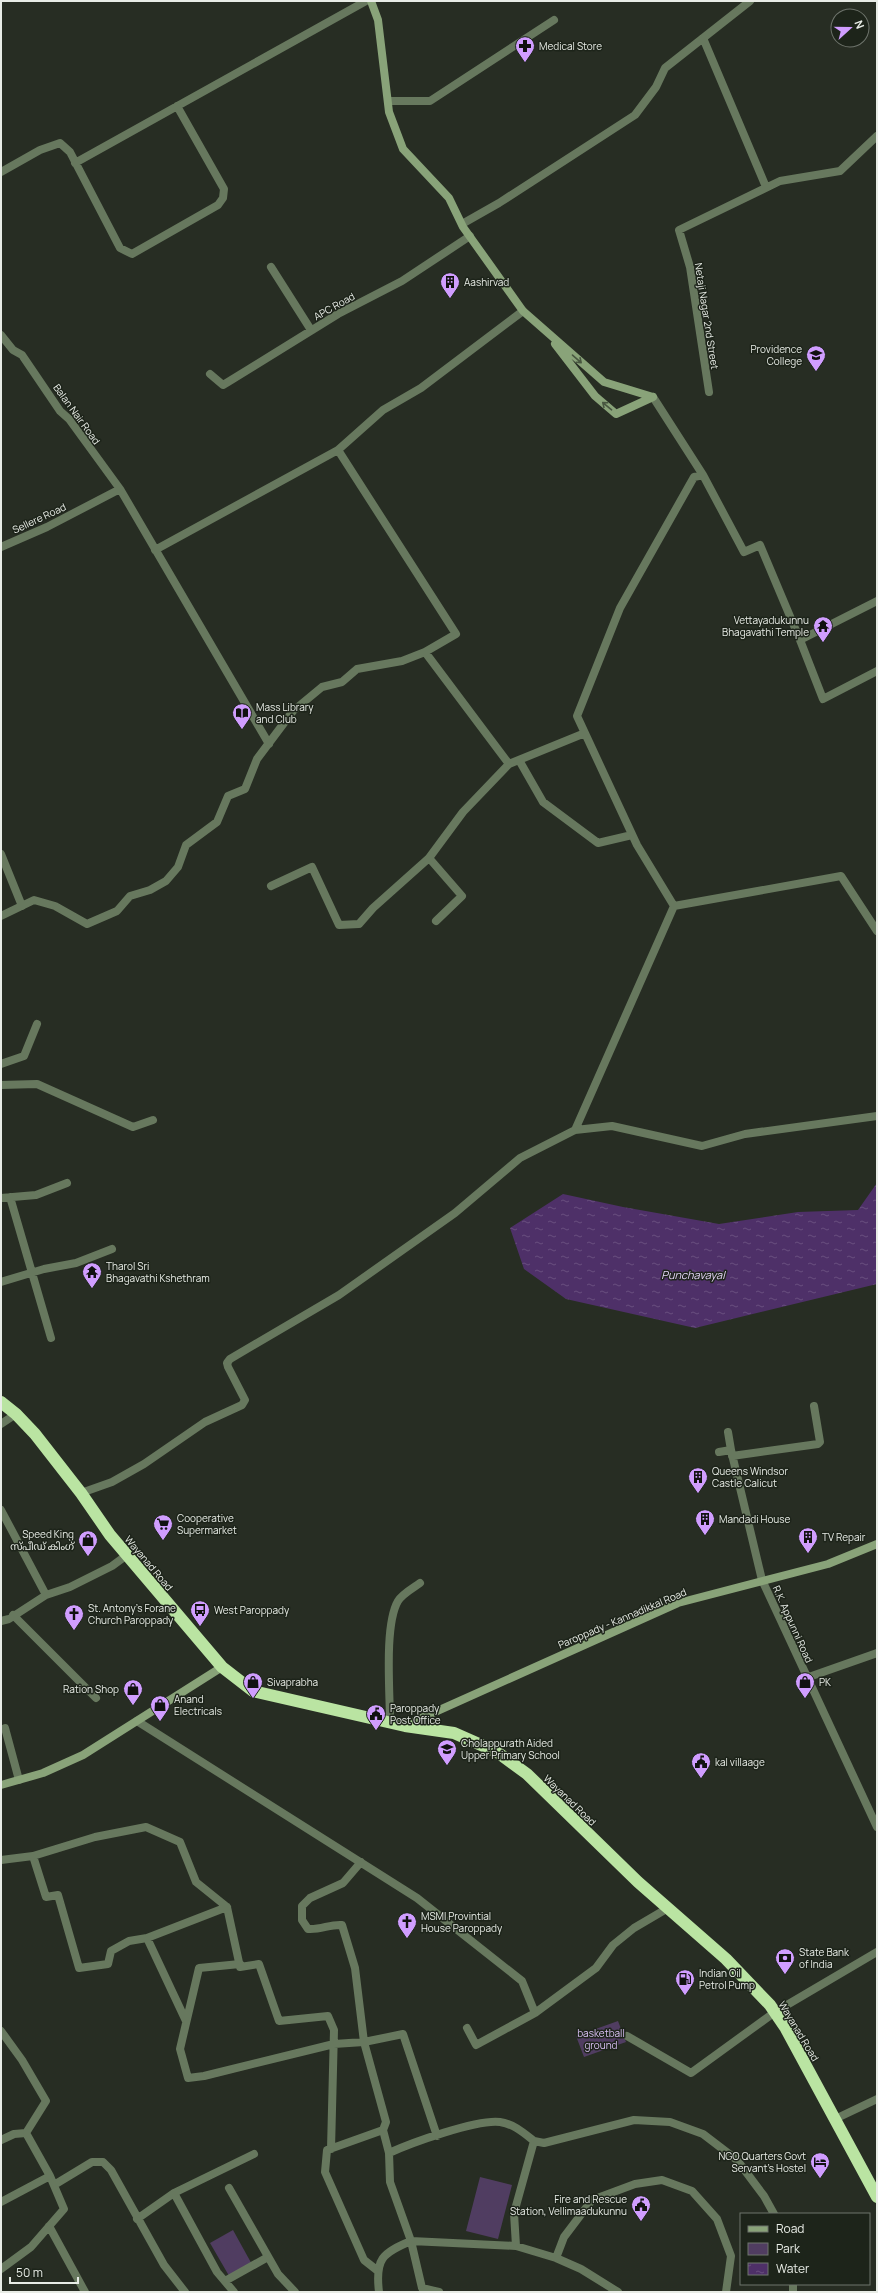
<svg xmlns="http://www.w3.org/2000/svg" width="878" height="2293" viewBox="0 0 878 2293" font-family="Manrope,'Noto Sans Malayalam',sans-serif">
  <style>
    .park { fill: #503d61 }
    .water { fill: url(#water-ripples) }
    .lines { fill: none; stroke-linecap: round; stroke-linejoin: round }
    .street { stroke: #67785e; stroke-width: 8 }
    .secondary { stroke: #89a379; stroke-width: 8 }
    .highway { stroke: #bae4a2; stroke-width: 12 }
    .oneway { stroke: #485740 }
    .labels { text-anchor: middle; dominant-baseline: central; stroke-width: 3; stroke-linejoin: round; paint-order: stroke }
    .poi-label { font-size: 10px; fill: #e8ece6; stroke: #1d241a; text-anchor: start }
    .street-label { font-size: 10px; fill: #e8ece6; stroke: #1d241a }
    .park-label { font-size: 10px; fill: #dbc1f6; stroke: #1d241a }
    .water-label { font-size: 11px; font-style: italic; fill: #e4d3f6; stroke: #1d241a }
  </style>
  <defs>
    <pattern id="water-ripples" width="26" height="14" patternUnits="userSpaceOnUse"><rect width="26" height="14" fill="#4e3068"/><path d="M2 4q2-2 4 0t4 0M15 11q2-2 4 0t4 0" fill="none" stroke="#684e7e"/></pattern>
  </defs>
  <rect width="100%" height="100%" fill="#272d23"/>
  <path class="park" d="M 618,2021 L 626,2042 L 584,2057 L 576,2036 Z
    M 480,2177 L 512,2185 L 498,2239 L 466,2231 Z
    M 233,2230 L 254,2268 L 232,2281 L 210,2243 Z"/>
  <path class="water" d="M 877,1183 L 877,1284 L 695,1328 L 566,1299 L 524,1269 L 510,1228 L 563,1194 L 623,1207 L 719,1224 L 798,1212 L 858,1210 Z"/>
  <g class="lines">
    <path class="street" d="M 703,38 L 766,187
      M 388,101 L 430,101 L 554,20
      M 75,163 L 366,1
      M 1,172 L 40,150 L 60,143 L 70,152 L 120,248 L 132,254 L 218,205 L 223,198 L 224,189 L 177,106
      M 462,224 L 499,203 L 635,115 L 656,87 L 665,68 L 750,1
      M 271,267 L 311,330
      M 1,335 L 13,350 L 22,355 L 60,411 L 69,419 L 120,489
      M 210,374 L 223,385 L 228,382 L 338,314 L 402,281 L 470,236
      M 709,392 L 690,267 L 679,230 L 780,181 L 840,171 L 877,136
      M 653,397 L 703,475
      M 1,547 L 47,527 L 120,489 L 269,744
      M 155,550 L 338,450 L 383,410 L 421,388 L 523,311
      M 800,640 L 823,699 L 877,671
      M 425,652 L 509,764
      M 519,760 L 543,802 L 598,843 L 632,835
      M 1,854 L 22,906
      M 429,858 L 463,812 L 509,764 L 585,733
      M 271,886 L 312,867 L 339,925 L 359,924 L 373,908 L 429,858 L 462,896 L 436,921
      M 674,906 L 637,845 L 577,716 L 620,608 L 694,477 L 703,475 L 744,552 L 760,545 L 800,640 L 877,601
      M 1,916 L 34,900 L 55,906 L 87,924 L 117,911 L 130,896 L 150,890 L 166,881 L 178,867 L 186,845 L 217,822 L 228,796 L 245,789 L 257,759 L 293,711 L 322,687 L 342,682 L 357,669 L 402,661 L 425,652 L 456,634 L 338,450
      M 1,1064 L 24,1056 L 37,1024
      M 1,1085 L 37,1084 L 133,1127 L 153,1120
      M 575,1130 L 674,906 L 841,876 L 877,931
      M 10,1197 L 51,1338
      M 1,1198 L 36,1195 L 67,1183
      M 1,1282 L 44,1269 L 76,1263 L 112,1249
      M 1,1424 L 16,1414
      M 728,1432 L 731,1450
      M 719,1452 L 731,1450 L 762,1580 L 877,1827
      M 732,1456 L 818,1444 L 820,1442 L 814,1406
      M 81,1493 L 112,1482 L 144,1464 L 205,1422 L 242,1405 L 245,1400 L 228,1367 L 227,1363 L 230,1359 L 339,1295 L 455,1213 L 520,1158 L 575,1130 L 612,1126 L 702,1146 L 745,1134 L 877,1116
      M 1,1510 L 46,1595
      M 13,1615 L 96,1698
      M 1,1621 L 9,1619 L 46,1595 L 70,1587 L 112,1566 L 127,1555
      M 806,1678 L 877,1653
      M 137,1721 L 417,1898 L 522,1981 L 535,2013
      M 390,1722 C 390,1693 384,1625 398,1601 C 402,1594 413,1588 420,1583
      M 5,1728 L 19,1780
      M 33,1856 L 46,1897 L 58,1895 L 79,1968 L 108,1964 L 111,1951 L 129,1941 L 147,1938 L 227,1907 L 240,1967 L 259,1964 L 279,2021 L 328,2016 L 334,2030 L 331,2149
      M 1,1860 L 33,1856 L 95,1837 L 146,1827 L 180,1842 L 196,1882 L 227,1907
      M 147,1938 L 186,2021
      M 240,1964 L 199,1968 L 180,2049 L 188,2078 L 204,2076 L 334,2044 L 364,2042 L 355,1968 L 342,1925 C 330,1924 321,1930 308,1929 L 302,1920 L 302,1906 L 310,1898 L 343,1883 L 361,1862
      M 467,2028 L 476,2045 L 535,2013 L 596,1968 L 613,1945 L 634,1928 L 668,1908
      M 1,2031 L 22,2060 L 46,2101 L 26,2133 L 50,2176 L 64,2209 L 31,2247 L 1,2269
      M 627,2036 L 691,2073 L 775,2012 L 877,1952
      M 835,2119 L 877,2099
      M 1,2140 L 14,2134 L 26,2133
      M 534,2141 L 544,2143 L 634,2120 L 670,2122 L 703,2134 L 737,2160 L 764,2196 L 774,2214
      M 389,2153 C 411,2143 477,2119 500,2122 C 514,2124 524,2133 534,2141 L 514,2213 L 516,2246 L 556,2258 L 581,2269 L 618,2292
      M 54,2185 L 92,2162 L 103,2162 L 111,2170 L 164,2265 L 185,2292
      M 229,2188 L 278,2274 L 295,2292
      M 174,2193 L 254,2154
      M 1,2202 L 50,2176
      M 137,2219 L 174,2193 L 217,2272 L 234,2292
      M 49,2226 L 85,2292
      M 556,2258 L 564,2237 L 592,2200 L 635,2184 L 662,2180 L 692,2191 L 717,2219 L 731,2256 L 726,2292
      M 378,2271 L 364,2260 L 325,2172 L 327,2150 L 383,2130 L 386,2122 L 364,2042 L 403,2034 L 437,2136
      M 225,2281 L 268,2257
      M 379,2292 C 375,2259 382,2253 411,2241 L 390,2182 L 389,2153 L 383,2130
      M 439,2292 L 422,2288 L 411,2241 L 516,2246
      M 793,2292 L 793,2284"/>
    <path class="secondary" d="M 371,1 L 378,20 L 389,112 L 403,149 L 449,198 L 463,227 L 523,311 L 604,382 L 653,397
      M 555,344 L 595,396 L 616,414 L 653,397
      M 406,1725 L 678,1603 L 828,1564 L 877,1544
      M 1,1785 L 43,1773 L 83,1755 L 222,1667"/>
    <path class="highway" d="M 1,1402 L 16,1414 L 35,1434 L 81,1493 L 110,1535 L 222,1667 L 253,1691 L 405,1726 L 454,1733 L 497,1752 L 527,1774 L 638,1882 L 726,1959 L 770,2005 L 785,2027 L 877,2197"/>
  </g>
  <defs><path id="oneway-shaft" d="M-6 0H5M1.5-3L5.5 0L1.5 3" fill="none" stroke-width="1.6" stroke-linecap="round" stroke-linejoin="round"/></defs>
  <g class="oneway">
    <use href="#oneway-shaft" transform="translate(577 359) rotate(41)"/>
    <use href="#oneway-shaft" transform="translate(607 406) rotate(-140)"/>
  </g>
  <defs>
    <symbol id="pharmacy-pin" viewBox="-11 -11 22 30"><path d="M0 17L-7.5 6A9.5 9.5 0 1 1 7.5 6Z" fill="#d09dff" stroke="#1d241a"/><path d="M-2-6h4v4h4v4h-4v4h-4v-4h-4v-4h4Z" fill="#111"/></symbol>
    <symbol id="building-pin" viewBox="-11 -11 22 30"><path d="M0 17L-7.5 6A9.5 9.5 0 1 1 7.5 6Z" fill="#d09dff" stroke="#1d241a"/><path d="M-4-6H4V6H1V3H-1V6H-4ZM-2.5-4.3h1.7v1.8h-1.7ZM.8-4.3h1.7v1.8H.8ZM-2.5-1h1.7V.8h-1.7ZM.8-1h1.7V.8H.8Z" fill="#111"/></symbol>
    <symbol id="university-pin" viewBox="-11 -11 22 30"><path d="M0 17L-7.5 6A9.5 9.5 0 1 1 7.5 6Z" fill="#d09dff" stroke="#1d241a"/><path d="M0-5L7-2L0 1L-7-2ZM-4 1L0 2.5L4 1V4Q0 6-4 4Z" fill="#111"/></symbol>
    <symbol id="temple-pin" viewBox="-11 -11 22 30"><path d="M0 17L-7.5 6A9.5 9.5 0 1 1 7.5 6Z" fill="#d09dff" stroke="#1d241a"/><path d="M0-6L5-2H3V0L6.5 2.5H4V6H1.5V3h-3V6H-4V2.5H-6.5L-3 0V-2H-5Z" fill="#111"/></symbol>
    <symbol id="library-pin" viewBox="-11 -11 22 30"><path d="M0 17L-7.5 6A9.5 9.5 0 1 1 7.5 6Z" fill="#d09dff" stroke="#1d241a"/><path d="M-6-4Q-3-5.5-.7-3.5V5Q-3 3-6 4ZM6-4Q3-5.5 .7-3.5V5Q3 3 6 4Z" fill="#111"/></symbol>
    <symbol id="supermarket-pin" viewBox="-11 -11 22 30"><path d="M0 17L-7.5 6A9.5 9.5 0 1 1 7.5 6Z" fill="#d09dff" stroke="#1d241a"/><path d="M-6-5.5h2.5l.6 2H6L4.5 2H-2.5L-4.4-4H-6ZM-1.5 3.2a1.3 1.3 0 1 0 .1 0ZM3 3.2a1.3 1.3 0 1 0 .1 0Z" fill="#111"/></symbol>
    <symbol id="shop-pin" viewBox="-11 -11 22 30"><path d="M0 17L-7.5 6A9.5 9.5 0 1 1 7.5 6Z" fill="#d09dff" stroke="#1d241a"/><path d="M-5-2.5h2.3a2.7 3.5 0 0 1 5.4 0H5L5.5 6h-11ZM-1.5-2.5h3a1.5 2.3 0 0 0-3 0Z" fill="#111"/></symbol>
    <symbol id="bus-pin" viewBox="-11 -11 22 30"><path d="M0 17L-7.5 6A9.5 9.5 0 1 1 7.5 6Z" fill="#d09dff" stroke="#1d241a"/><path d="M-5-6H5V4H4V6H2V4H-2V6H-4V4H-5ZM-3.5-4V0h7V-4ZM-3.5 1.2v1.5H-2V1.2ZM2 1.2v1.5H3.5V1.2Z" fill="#111"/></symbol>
    <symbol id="church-pin" viewBox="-11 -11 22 30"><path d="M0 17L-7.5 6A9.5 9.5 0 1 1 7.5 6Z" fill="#d09dff" stroke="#1d241a"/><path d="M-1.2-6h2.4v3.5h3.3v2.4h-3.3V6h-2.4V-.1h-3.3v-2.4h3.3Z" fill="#111"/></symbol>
    <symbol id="civic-pin" viewBox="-11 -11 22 30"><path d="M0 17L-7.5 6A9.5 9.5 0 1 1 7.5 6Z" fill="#d09dff" stroke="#1d241a"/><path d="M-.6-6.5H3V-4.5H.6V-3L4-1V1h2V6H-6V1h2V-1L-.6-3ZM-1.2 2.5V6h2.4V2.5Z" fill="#111"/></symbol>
    <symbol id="school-pin" viewBox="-11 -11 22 30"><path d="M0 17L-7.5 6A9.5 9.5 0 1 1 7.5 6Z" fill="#d09dff" stroke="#1d241a"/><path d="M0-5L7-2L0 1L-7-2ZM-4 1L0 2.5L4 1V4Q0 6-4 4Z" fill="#111"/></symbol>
    <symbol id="bank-pin" viewBox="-11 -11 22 30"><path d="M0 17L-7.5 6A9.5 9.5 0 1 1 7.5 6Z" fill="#d09dff" stroke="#1d241a"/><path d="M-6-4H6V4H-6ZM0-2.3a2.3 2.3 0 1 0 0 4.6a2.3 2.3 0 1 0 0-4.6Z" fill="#111"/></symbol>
    <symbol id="fuel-pin" viewBox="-11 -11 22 30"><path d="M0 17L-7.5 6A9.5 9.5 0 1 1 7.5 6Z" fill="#d09dff" stroke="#1d241a"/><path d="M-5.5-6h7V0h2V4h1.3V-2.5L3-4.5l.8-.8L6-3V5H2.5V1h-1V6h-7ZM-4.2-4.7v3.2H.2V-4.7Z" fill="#111"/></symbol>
    <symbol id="hotel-pin" viewBox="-11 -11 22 30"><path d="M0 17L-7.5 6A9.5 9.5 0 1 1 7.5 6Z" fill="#d09dff" stroke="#1d241a"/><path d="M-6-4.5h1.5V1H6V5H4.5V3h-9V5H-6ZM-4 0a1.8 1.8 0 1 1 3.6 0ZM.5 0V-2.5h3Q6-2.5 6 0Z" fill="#111"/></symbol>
  </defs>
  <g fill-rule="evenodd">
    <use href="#pharmacy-pin" x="514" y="35" width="22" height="30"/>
    <use href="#building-pin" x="439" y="271" width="22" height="30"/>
    <use href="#university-pin" x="805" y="344" width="22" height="30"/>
    <use href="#temple-pin" x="812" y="615" width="22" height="30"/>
    <use href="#library-pin" x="231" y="702" width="22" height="30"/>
    <use href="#temple-pin" x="81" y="1261" width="22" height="30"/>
    <use href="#building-pin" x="687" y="1466" width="22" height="30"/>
    <use href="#building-pin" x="694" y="1508" width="22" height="30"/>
    <use href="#supermarket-pin" x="152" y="1513" width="22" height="30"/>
    <use href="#building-pin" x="797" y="1526" width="22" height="30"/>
    <use href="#shop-pin" x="77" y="1529" width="22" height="30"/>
    <use href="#bus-pin" x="189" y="1599" width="22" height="30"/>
    <use href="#church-pin" x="63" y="1603" width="22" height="30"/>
    <use href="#shop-pin" x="242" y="1671" width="22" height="30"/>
    <use href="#shop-pin" x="794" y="1671" width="22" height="30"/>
    <use href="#shop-pin" x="122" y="1678" width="22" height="30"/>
    <use href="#shop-pin" x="149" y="1694" width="22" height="30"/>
    <use href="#civic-pin" x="365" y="1703" width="22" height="30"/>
    <use href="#school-pin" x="436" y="1738" width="22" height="30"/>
    <use href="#civic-pin" x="690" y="1751" width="22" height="30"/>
    <use href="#church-pin" x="396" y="1911" width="22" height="30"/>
    <use href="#bank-pin" x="774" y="1947" width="22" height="30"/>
    <use href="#fuel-pin" x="674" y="1968" width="22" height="30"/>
    <use href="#hotel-pin" x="809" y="2151" width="22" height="30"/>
    <use href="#civic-pin" x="630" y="2194" width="22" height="30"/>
  </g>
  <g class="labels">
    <g class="poi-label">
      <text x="539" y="46">Medical Store</text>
      <text x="464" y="282">Aashirvad</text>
      <text x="802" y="349" text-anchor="end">Providence<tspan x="802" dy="12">College</tspan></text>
      <text x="809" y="620" text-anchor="end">Vettayadukunnu<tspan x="809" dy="12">Bhagavathi Temple</tspan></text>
      <text x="256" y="707">Mass Library<tspan x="256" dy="12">and Club</tspan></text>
      <text x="106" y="1266">Tharol Sri<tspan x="106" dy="12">Bhagavathi Kshethram</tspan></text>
      <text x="712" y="1471">Queens Windsor<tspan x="712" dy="12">Castle Calicut</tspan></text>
      <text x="177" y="1518">Cooperative<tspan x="177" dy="12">Supermarket</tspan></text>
      <text x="719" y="1519">Mandadi House</text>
      <text x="74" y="1534" text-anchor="end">Speed King<tspan x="74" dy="12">സ്പീഡ് കിംഗ്</tspan></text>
      <text x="822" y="1537">TV Repair</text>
      <text x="88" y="1608">St. Antony's Forane<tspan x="88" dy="12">Church Paroppady</tspan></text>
      <text x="214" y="1610">West Paroppady</text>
      <text x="267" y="1682">Sivaprabha</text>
      <text x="819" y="1682">PK</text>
      <text x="119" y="1689" text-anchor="end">Ration Shop</text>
      <text x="174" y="1699">Anand<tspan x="174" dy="12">Electricals</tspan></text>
      <text x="390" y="1708">Paroppady<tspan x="390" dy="12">Post Office</tspan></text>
      <text x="461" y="1743">Cholappurath Aided<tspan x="461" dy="12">Upper Primary School</tspan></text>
      <text x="715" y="1762">kal villaage</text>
      <text x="421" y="1916">MSMI Provintial<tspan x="421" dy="12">House Paroppady</tspan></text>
      <text x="799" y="1952">State Bank<tspan x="799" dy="12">of India</tspan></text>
      <text x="699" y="1973">Indian Oil<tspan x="699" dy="12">Petrol Pump</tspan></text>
      <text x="806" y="2156" text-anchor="end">NGO Quarters Govt<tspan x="806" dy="12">Servant's Hostel</tspan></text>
      <text x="627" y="2199" text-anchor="end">Fire and Rescue<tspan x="627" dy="12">Station, Vellimaadukunnu</tspan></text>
    </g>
    <g class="street-label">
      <text transform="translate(334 306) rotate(-29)">APC Road</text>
      <text transform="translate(707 316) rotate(81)">Netaji Nagar 2nd Street</text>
      <text transform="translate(77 414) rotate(54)">Balan Nair Road</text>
      <text transform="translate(39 518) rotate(-25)">Sellere Road</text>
      <text transform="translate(149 1563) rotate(50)">Wayanad Road</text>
      <text transform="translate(622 1618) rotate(-23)">Paroppady - Kannadikkal Road</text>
      <text transform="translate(793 1624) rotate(66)">R.K. Appunni Road</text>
      <text transform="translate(570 1800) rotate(44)">Wayanad Road</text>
      <text transform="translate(799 2031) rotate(59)">Wayanad Road</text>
    </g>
    <g class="park-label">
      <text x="601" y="2033">basketball<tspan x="601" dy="12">ground</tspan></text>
    </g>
    <g class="water-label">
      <text x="693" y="1274">Punchavayal</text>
    </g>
  </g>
  <rect width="878" height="2293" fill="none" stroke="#e8ece6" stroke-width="4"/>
  <rect x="740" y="2213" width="130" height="72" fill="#1d241a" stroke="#6e746c"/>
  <rect x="748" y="2226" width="20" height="6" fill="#89a379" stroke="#6e746c"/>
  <text x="776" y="2233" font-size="12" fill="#e8ece6">Road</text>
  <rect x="748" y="2243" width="20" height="12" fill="#503d61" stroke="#6e746c"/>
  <text x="776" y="2253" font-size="12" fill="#e8ece6">Park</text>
  <rect x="748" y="2263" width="20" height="12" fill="url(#water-ripples)" stroke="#6e746c"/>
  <text x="776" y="2273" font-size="12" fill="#e8ece6">Water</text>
  <g transform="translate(850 28) rotate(69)"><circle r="19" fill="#1d241a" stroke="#6e746c"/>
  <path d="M0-3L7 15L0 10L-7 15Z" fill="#d09dff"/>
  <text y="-6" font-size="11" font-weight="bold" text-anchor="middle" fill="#e8ece6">N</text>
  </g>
  <path d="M10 2277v6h68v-6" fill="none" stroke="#e8ece6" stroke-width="2"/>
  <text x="16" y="2277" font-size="12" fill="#e8ece6" stroke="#1d241a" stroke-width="3" paint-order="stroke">50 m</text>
</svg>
